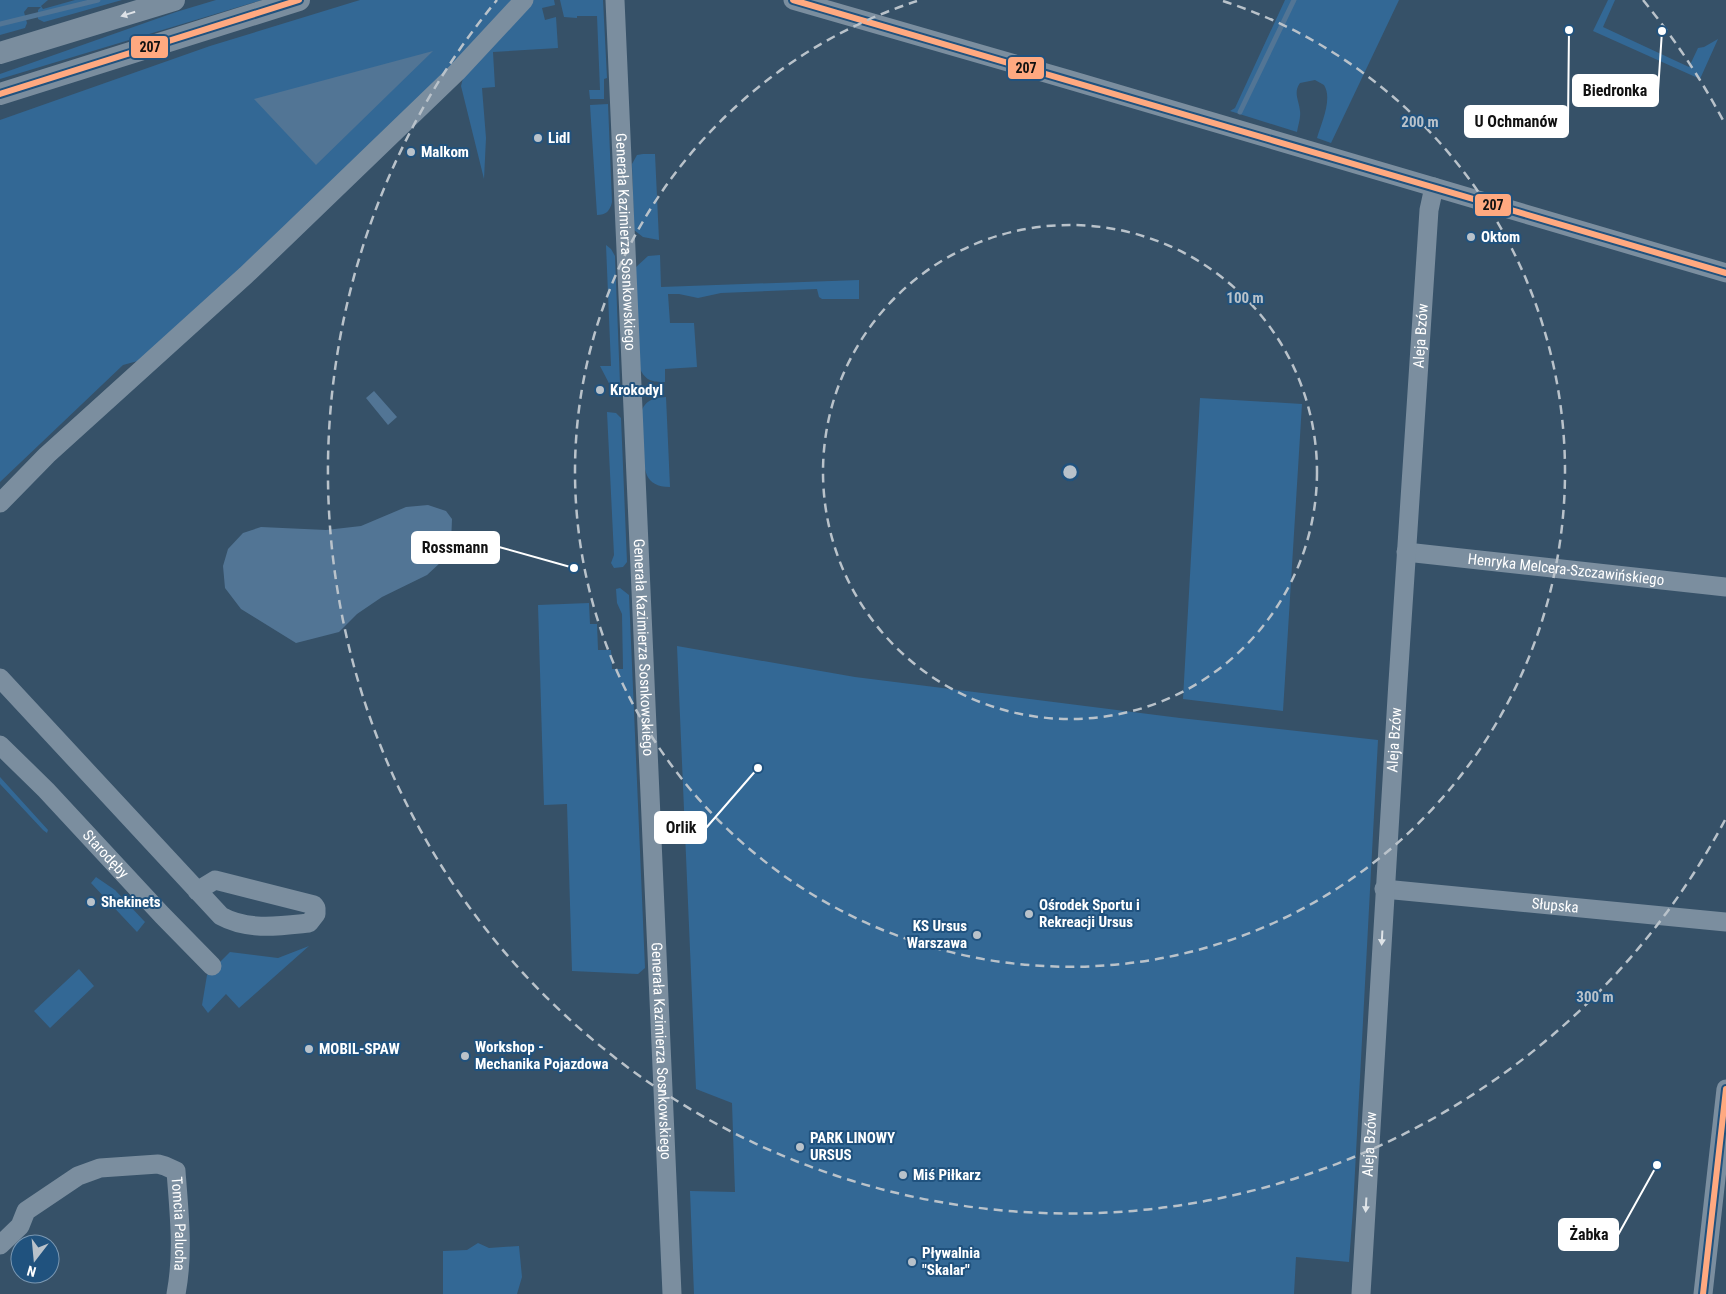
<svg xmlns="http://www.w3.org/2000/svg" width="1726" height="1294" viewBox="0 0 1726 1294" font-family="'Roboto Condensed',sans-serif">
  <style>
    .green { fill: #336895 }
    .water { fill: #527595 }
    .lines { fill: none; stroke-linecap: round; stroke-linejoin: round }
    .stream { stroke: #527595; stroke-width: 5 }
    .minor { stroke: #7b8e9f; stroke-width: 19 }
    .major { stroke: #7a8d9e; stroke-width: 22 }
    .bus-1-casing { stroke: #20527e; stroke-width: 10 }
    .bus-1 { stroke: #ffa980; stroke-width: 6 }
    .oneway { fill: #dee2e7 }
    .oneway2 { fill: #dee3e7 }
    .ring { fill: none; stroke: #b9c2ca; stroke-width: 2.5; stroke-dasharray: 9 6 }
    .poi-dot { fill: #b9c2ca; stroke: #20527e; stroke-width: 2 }
    .labels { text-anchor: middle; dominant-baseline: central; stroke-width: 4; stroke-linejoin: round; paint-order: stroke }
    .poi-label { font-size: 15px; font-weight: bold; fill: #fff; stroke: #20527e; text-anchor: start }
    .street-label { font-size: 15px; fill: #fff; stroke: #20527e }
    .centre { fill: #b9c2ca; stroke: #20527e; stroke-width: 2.5 }
    .ring-label { font-size: 15px; text-anchor: middle; font-weight: bold; fill: #b9c2ca; stroke: #20527e; stroke-width: 4; stroke-linejoin: round; paint-order: stroke }
    .leader { fill: none; stroke: #fff; stroke-width: 2 }
    .callout-dot { fill: #fff; stroke: #20527e; stroke-width: 2 }
    .callout { fill: #fff; stroke: #fff; stroke-width: 2 }
    .callout-label { font-size: 16px; text-anchor: middle; font-weight: bold; fill: #111 }
    .line-badge { stroke: #20527e; stroke-width: 2 }
    .pale-badge-label { font-size: 14px; text-anchor: middle; font-weight: bold; fill: #111 }
  </style>
  <rect width="100%" height="100%" fill="#365168"/>
  <path class="green" d="M 0,0 L 48,0 L 41,6 L 43,9 L 75,0 L 122,0 L 44,22 L 38,19 L 38,10 L 41,7 L 28,7 L 24,12 L 27,23 L 25,28 L 0,35 Z
    M 216,0 L 262,0 L 0,79 L 0,74 L 176,12 Z
    M 360,0 L 519,0 L 452,67 L 145,359 L 123,365 L 0,482 L 0,120 L 210,46 Z
    M 531,0 L 554,0 L 555,5 L 542,8 L 545,20 L 556,17 L 558,48 L 493,52 L 495,87 L 482,88 L 486,138 L 484,179 L 461,86 L 463,78 Z
    M 560,0 L 603,0 L 607,78 L 604,79 L 604,99 L 590,99 L 589,90 L 600,90 L 597,16 L 577,16 L 577,18 L 564,17 Z
    M 1285,0 L 1399,0 L 1331,143 L 1317,138 C 1321,124 1333,99 1324,85 L 1315,80 L 1300,83 C 1293,93 1299,100 1300,111 C 1301,118 1298,125 1297,132 L 1230,111 L 1235,108 Z
    M 1608,0 L 1615,0 L 1603,27 L 1689,67 L 1698,48 L 1704,47 L 1718,39 L 1700,79 L 1593,31 Z
    M 608,104 L 612,202 C 610,211 606,215 597,215 L 590,105 Z
    M 643,154 L 655,154 L 659,240 L 643,237 L 634,230 L 632,164 L 637,155 Z
    M 606,245 L 611,249 L 615,256 L 620,384 L 617,389 L 613,391 L 600,366 L 611,366 Z
    M 660,255 L 661,287 L 859,280 L 859,299 L 822,299 L 819,297 L 817,289 L 721,293 L 698,298 L 679,294 L 668,294 L 670,323 L 694,323 L 697,367 L 665,369 L 665,382 C 652,382 646,381 640,369 L 635,268 L 648,256 Z
    M 666,397 L 670,487 C 644,487 644,469 643,448 C 643,437 642,425 641,413 C 645,400 653,398 666,397 Z
    M 1200,398 L 1302,404 L 1283,711 L 1183,699 Z
    M 607,412 L 616,413 L 621,418 L 627,562 L 623,567 L 614,568 L 611,563 L 614,555 Z
    M 620,588 L 629,595 L 645,968 L 638,974 L 572,971 L 567,804 L 544,805 L 538,605 L 589,603 L 590,624 L 597,624 L 598,650 L 611,650 L 612,669 L 623,669 L 622,614 L 617,603 L 616,589 Z
    M 677,646 L 855,677 L 1180,718 L 1378,740 L 1353,1209 L 1349,1262 L 1296,1257 L 1294,1294 L 694,1294 L 690,1191 L 735,1192 L 732,1103 L 696,1089 Z
    M 0,777 L 48,830 L 47,833 L 43,830 L 0,784 Z
    M 96,877 L 115,890 L 145,922 L 137,932 L 91,883 Z
    M 309,946 L 239,1008 L 226,994 L 208,1013 L 202,1005 L 207,975 L 230,952 L 278,958 Z
    M 79,969 L 94,986 L 50,1028 L 34,1011 Z
    M 478,1243 L 489,1248 L 519,1246 L 522,1277 L 517,1294 L 443,1294 L 443,1251 L 467,1250 Z"/>
  <path class="water" d="M 433,51 L 316,165 L 254,99 Z
    M 374,391 L 397,417 L 388,425 L 366,398 Z
    M 428,505 L 446,511 L 452,519 L 451,544 L 441,562 L 427,575 L 382,597 L 357,614 L 339,632 L 296,643 L 241,609 L 225,588 L 223,566 L 228,549 L 243,533 L 261,527 L 326,530 L 361,526 L 406,507 Z"/>
  <g class="lines">
    <path class="stream" d="M 0,24 L 98,0
      M 1240,112 L 1294,0"/>
    <g class="minor">
      <path id="s1" d="M 615,0 L 672,1294"/>
      <path d="M 793,0 L 1070,80 L 1726,273"/>
      <path d="M 0,503 L 47,455 L 246,275 L 291,232 L 457,72 L 524,0"/>
      <path id="s2" d="M 1406,552 L 1726,587"/>
      <path d="M 0,678 L 221,916 C 248,931 280,926 309,923 L 316,914 L 316,908 L 314,905 L 215,880 L 197,891"/>
      <path id="s3" d="M 0,745 L 46,790 L 162,915 L 212,966"/>
      <path id="s4" d="M 1384,889 L 1726,922"/>
      <path id="s5" d="M 0,1245 L 20,1226 L 26,1211 L 78,1176 L 100,1168 L 158,1164 L 165,1166 L 176,1171 C 179,1213 184,1252 176,1294"/>
      <path id="s6" d="M 1361,1294 C 1381,933 1405,571 1429,210 L 1434,187"/>
      <path d="M 1703,1294 L 1726,1089"/>
    </g>
    <path class="major" d="M 0,53 L 174,0
      M 0,94 L 299,0"/>
    <defs>
      <path id="bus-1" d="M 793,0 L 1726,273
        M 0,94 L 299,0
        M 1703,1294 L 1726,1089"/>
    </defs>
    <use href="#bus-1" class="bus-1-casing"/>
    <use href="#bus-1" class="bus-1"/>
  </g>
  <defs><path id="oneway-solid" d="M-6-.8H1V-3.2L6.5 0L1 3.2V.8H-6Z" transform="scale(1.25)"/></defs>
  <use class="oneway" href="#oneway-solid" transform="translate(128 14) rotate(163)"/>
  <g class="oneway2">
    <use href="#oneway-solid" transform="translate(1382 938) rotate(93)"/>
    <use href="#oneway-solid" transform="translate(1366 1205) rotate(93)"/>
  </g>
  <g class="ring">
    <circle cx="1070" cy="472" r="247"/>
    <path d="M1223 1A495 495 0 1 1 917 1"/>
    <path d="M1725 820A742 742 0 1 1 497 0M1643 0A742 742 0 0 1 1725 124"/>
  </g>
  <g class="poi-dot">
    <circle cx="538" cy="138" r="5"/>
    <circle cx="411" cy="152" r="5"/>
    <circle cx="1471" cy="237" r="5"/>
    <circle cx="600" cy="390" r="5"/>
    <circle cx="91" cy="902" r="5"/>
    <circle cx="1029" cy="914" r="5"/>
    <circle cx="977" cy="935" r="5"/>
    <circle cx="309" cy="1049" r="5"/>
    <circle cx="465" cy="1056" r="5"/>
    <circle cx="800" cy="1147" r="5"/>
    <circle cx="903" cy="1175" r="5"/>
    <circle cx="912" cy="1262" r="5"/>
  </g>
  <g class="labels">
    <g class="poi-label">
      <text x="548" y="138">Lidl</text>
      <text x="421" y="152">Malkom</text>
      <text x="1481" y="237">Oktom</text>
      <text x="610" y="390">Krokodyl</text>
      <text x="101" y="902">Shekinets</text>
      <text x="1039" y="905">Ośrodek Sportu i<tspan x="1039" dy="17">Rekreacji Ursus</tspan></text>
      <text x="967" y="926" text-anchor="end">KS Ursus<tspan x="967" dy="17">Warszawa</tspan></text>
      <text x="475" y="1047">Workshop -<tspan x="475" dy="17">Mechanika Pojazdowa</tspan></text>
      <text x="319" y="1049">MOBIL-SPAW</text>
      <text x="810" y="1138">PARK LINOWY<tspan x="810" dy="17">URSUS</tspan></text>
      <text x="913" y="1175">Miś Piłkarz</text>
      <text x="922" y="1253">Pływalnia<tspan x="922" dy="17">"Skalar"</tspan></text>
    </g>
    <g class="street-label">
      <text stroke="none"><textPath href="#s1" startOffset="242">Generała Kazimierza Sosnkowskiego</textPath></text>
      <text stroke="none"><textPath href="#s6" startOffset="960">Aleja Bzów</textPath></text>
      <text stroke="none"><textPath href="#s2" startOffset="161">Henryka Melcera-Szczawińskiego</textPath></text>
      <text stroke="none"><textPath href="#s1" startOffset="648">Generała Kazimierza Sosnkowskiego</textPath></text>
      <text stroke="none"><textPath href="#s6" startOffset="555">Aleja Bzów</textPath></text>
      <text stroke="none"><textPath href="#s3" startOffset="152">Starodęby</textPath></text>
      <text stroke="none"><textPath href="#s4" startOffset="172">Słupska</textPath></text>
      <text stroke="none"><textPath href="#s1" startOffset="1052">Generała Kazimierza Sosnkowskiego</textPath></text>
      <text stroke="none"><textPath href="#s6" startOffset="150">Aleja Bzów</textPath></text>
      <text stroke="none"><textPath href="#s5" startOffset="260">Tomcia Palucha</textPath></text>
    </g>
  </g>
  <circle cx="1070" cy="472" r="8" class="centre"/>
  <g class="ring-label">
    <text x="1420" y="127">200 m</text>
    <text x="1245" y="303">100 m</text>
    <text x="1595" y="1002">300 m</text>
  </g>
  <path class="leader" d="M1662 31L1658 91M1569 30L1568 121M574 568L499 547M758 768L706 828M1657 1165L1618 1235"/>
  <g class="callout-dot">
    <circle cx="1662" cy="31" r="5"/>
    <circle cx="1569" cy="30" r="5"/>
    <circle cx="574" cy="568" r="5"/>
    <circle cx="758" cy="768" r="5"/>
    <circle cx="1657" cy="1165" r="5"/>
  </g>
  <g class="callout">
    <rect x="1573" y="75" width="85" height="31" rx="5"/>
    <rect x="1465" y="106" width="103" height="31" rx="5"/>
    <rect x="412" y="532" width="87" height="31" rx="5"/>
    <rect x="655" y="812" width="51" height="31" rx="5"/>
    <rect x="1559" y="1219" width="59" height="31" rx="5"/>
  </g>
  <g class="callout-label">
    <text x="1615" y="96">Biedronka</text>
    <text x="1516" y="127">U Ochmanów</text>
    <text x="455" y="553">Rossmann</text>
    <text x="681" y="833">Orlik</text>
    <text x="1589" y="1240">Żabka</text>
  </g>
  <g class="line-badge">
    <rect x="130" y="35" width="39" height="24" rx="5" fill="#ffa980"/>
    <rect x="1007" y="56" width="38" height="24" rx="5" fill="#ffa980"/>
    <rect x="1474" y="193" width="38" height="24" rx="5" fill="#ffa980"/>
  </g>
  <g class="pale-badge-label">
    <text x="150" y="52">207</text>
    <text x="1026" y="73">207</text>
    <text x="1493" y="210">207</text>
  </g>
  <g transform="translate(35 1259) rotate(196)"><circle r="24" fill="#20527e" stroke="#7997b2"/>
  <path d="M0-4L9 19L0 12L-9 19Z" fill="#b9c2ca"/>
  <text y="-8" font-size="14" font-weight="bold" text-anchor="middle" fill="#ffffff">N</text>
  </g>
</svg>
